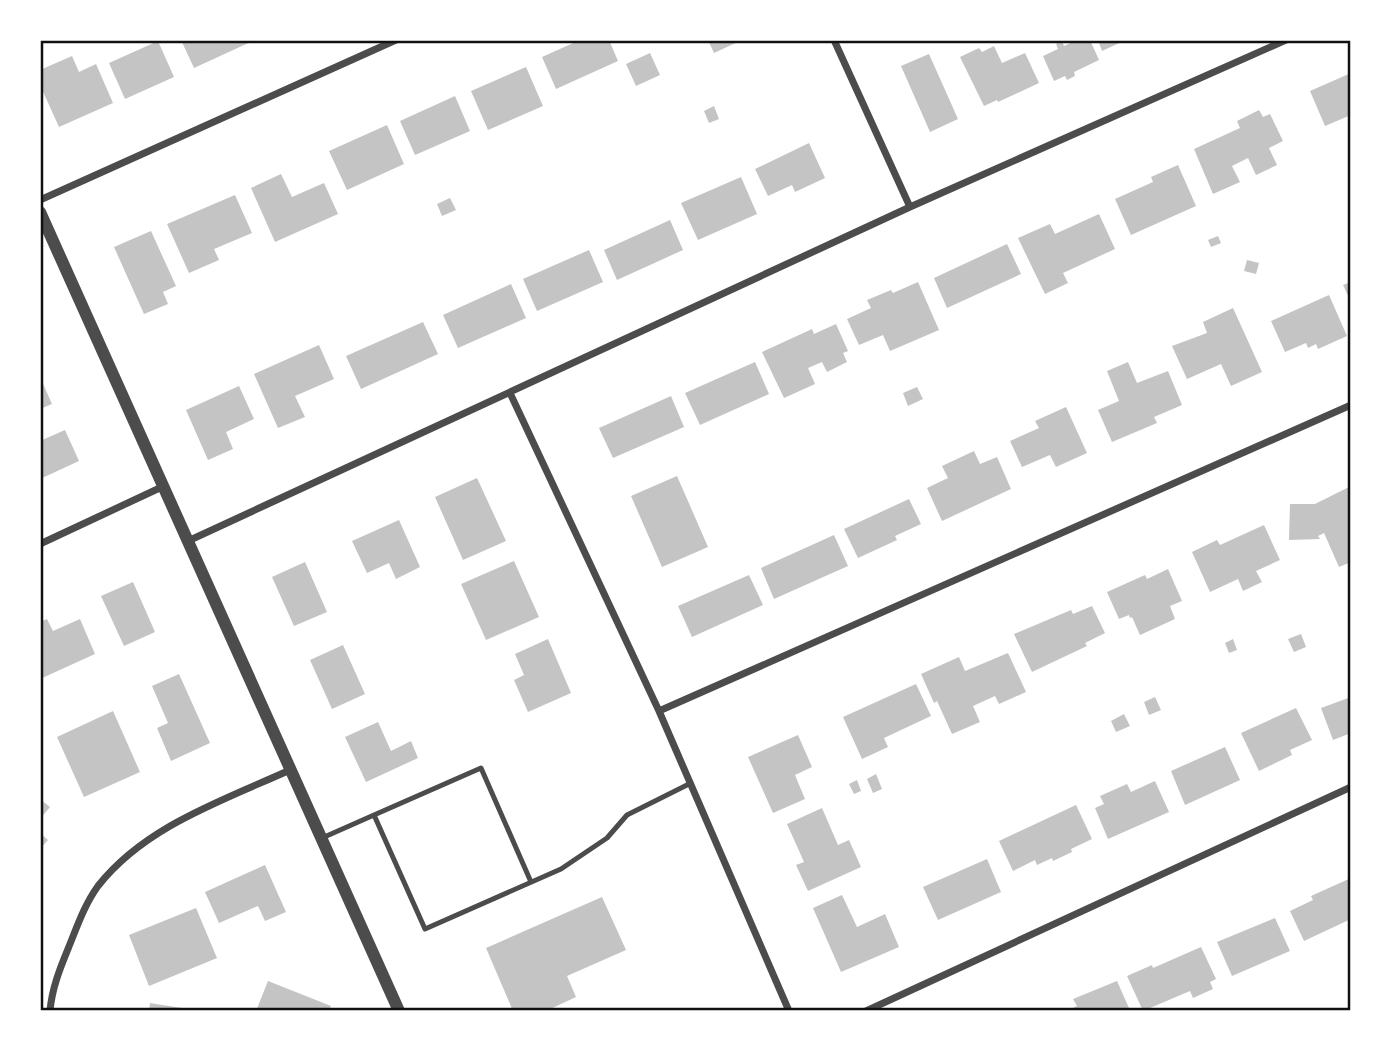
<svg xmlns="http://www.w3.org/2000/svg" width="1391" height="1051" viewBox="0 0 1391 1051" font-family="Signika,sans-serif">
  <style>
    .building { fill: #c4c4c4 }
    .lines { fill: none; stroke-linecap: round; stroke-linejoin: round }
    .service { stroke: #4c4c4c; stroke-width: 5 }
    .minor { stroke: #4c4c4c; stroke-width: 7 }
    .tertiary { stroke: #4c4c4c; stroke-width: 12 }
    .neatline { fill: none; stroke: #111; stroke-width: 2.5 }
  </style>
  <rect width="100%" height="100%" fill="#fff"/>
  <path class="building" d="M 181,40 L 255,40 L 194,68 Z
    M 580,40 L 609,40 L 618,61 L 556,89 L 542,57 Z
    M 708,40 L 742,40 L 714,53 Z
    M 1077,40 L 1090,40 L 1099,60 L 1074,72 L 1075,76 L 1067,80 L 1065,76 L 1054,81 L 1043,56 L 1058,49 L 1056,44 L 1062,41 L 1064,46 Z
    M 1098,40 L 1126,40 L 1102,51 Z
    M 158,41 L 174,77 L 125,99 L 109,63 Z
    M 994,46 L 1002,63 L 1025,53 L 1039,83 L 998,102 L 997,100 L 984,106 L 960,57 L 979,48 L 982,52 Z
    M 650,53 L 660,75 L 636,86 L 626,64 Z
    M 929,54 L 958,119 L 930,132 L 901,66 Z
    M 72,56 L 79,72 L 96,64 L 113,103 L 59,127 L 40,85 L 40,70 Z
    M 526,67 L 543,106 L 488,130 L 471,91 Z
    M 1351,73 L 1351,115 L 1325,126 L 1310,91 Z
    M 455,96 L 470,131 L 415,155 L 400,121 Z
    M 714,106 L 719,119 L 709,123 L 704,111 Z
    M 1259,110 L 1263,117 L 1270,114 L 1283,141 L 1269,148 L 1277,165 L 1256,175 L 1248,158 L 1232,166 L 1240,182 L 1213,194 L 1194,149 L 1240,128 L 1237,121 Z
    M 387,125 L 404,164 L 347,190 L 329,151 Z
    M 809,143 L 825,178 L 795,192 L 792,185 L 768,196 L 755,169 Z
    M 1178,165 L 1196,206 L 1131,235 L 1115,199 L 1153,182 L 1151,177 Z
    M 281,174 L 292,197 L 324,183 L 338,214 L 275,242 L 251,188 Z
    M 741,177 L 757,214 L 698,240 L 681,203 Z
    M 235,195 L 252,233 L 214,249 L 219,260 L 189,273 L 167,224 Z
    M 450,198 L 456,210 L 442,216 L 437,204 Z
    M 1099,214 L 1115,249 L 1063,273 L 1068,283 L 1045,294 L 1018,238 L 1050,224 L 1055,234 Z
    M 670,220 L 683,250 L 617,280 L 604,250 Z
    M 151,231 L 176,286 L 163,292 L 168,304 L 144,314 L 114,247 Z
    M 1218,236 L 1221,243 L 1211,247 L 1208,240 Z
    M 1007,244 L 1021,274 L 947,308 L 934,278 Z
    M 589,250 L 603,282 L 537,311 L 523,279 Z
    M 1247,260 L 1259,263 L 1256,274 L 1244,271 Z
    M 918,282 L 939,330 L 890,351 L 883,335 L 859,345 L 847,319 L 871,308 L 867,300 L 891,290 L 893,293 Z
    M 1351,282 L 1351,302 L 1343,285 Z
    M 511,284 L 526,318 L 458,348 L 443,315 Z
    M 1329,295 L 1347,336 L 1318,349 L 1316,344 L 1308,348 L 1306,343 L 1285,352 L 1271,321 Z
    M 1233,308 L 1262,372 L 1231,386 L 1221,364 L 1187,379 L 1172,346 L 1207,333 L 1203,322 Z
    M 423,322 L 438,354 L 361,389 L 346,356 Z
    M 836,324 L 848,351 L 843,353 L 847,362 L 827,372 L 822,362 L 808,368 L 815,384 L 784,398 L 762,352 L 812,329 L 814,334 Z
    M 319,345 L 334,379 L 295,396 L 305,417 L 278,428 L 254,374 Z
    M 755,362 L 769,394 L 700,425 L 685,393 Z
    M 1128,362 L 1137,383 L 1168,371 L 1182,405 L 1154,417 L 1157,423 L 1112,442 L 1098,410 L 1119,401 L 1107,371 Z
    M 40,377 L 52,404 L 40,409 Z
    M 239,386 L 254,419 L 226,432 L 233,449 L 208,460 L 186,410 Z
    M 917,387 L 923,399 L 908,406 L 903,393 Z
    M 671,396 L 684,427 L 613,458 L 599,428 Z
    M 1066,407 L 1087,453 L 1056,467 L 1050,455 L 1022,467 L 1010,441 L 1039,428 L 1035,421 Z
    M 65,430 L 79,461 L 40,479 L 40,441 Z
    M 974,451 L 980,464 L 997,457 L 1011,489 L 942,521 L 927,488 L 948,478 L 942,466 Z
    M 677,476 L 708,547 L 662,567 L 631,496 Z
    M 477,478 L 506,541 L 463,560 L 435,497 Z
    M 1351,486 L 1351,562 L 1339,567 L 1324,533 L 1318,536 L 1320,539 L 1289,540 L 1290,504 L 1315,504 Z
    M 909,499 L 921,524 L 895,536 L 897,540 L 858,558 L 844,529 Z
    M 399,520 L 420,567 L 396,579 L 389,563 L 367,573 L 352,541 Z
    M 1264,525 L 1280,560 L 1256,571 L 1262,582 L 1243,591 L 1238,579 L 1210,592 L 1192,552 L 1217,540 L 1220,545 Z
    M 834,535 L 848,566 L 774,599 L 761,568 Z
    M 514,561 L 539,617 L 486,640 L 461,584 Z
    M 305,562 L 327,612 L 294,626 L 272,577 Z
    M 1168,569 L 1182,601 L 1170,606 L 1175,619 L 1140,635 L 1132,617 L 1130,618 L 1129,615 L 1119,619 L 1107,592 L 1145,575 L 1147,579 Z
    M 749,575 L 763,605 L 692,637 L 678,606 Z
    M 133,582 L 155,632 L 124,646 L 101,596 Z
    M 1092,606 L 1105,633 L 1085,643 L 1087,646 L 1032,672 L 1014,634 L 1071,610 L 1073,614 Z
    M 47,619 L 53,631 L 80,619 L 95,654 L 40,679 L 40,622 Z
    M 1301,634 L 1306,647 L 1294,652 L 1288,639 Z
    M 548,639 L 571,693 L 528,712 L 514,680 L 524,675 L 515,654 Z
    M 1233,639 L 1237,650 L 1229,653 L 1225,643 Z
    M 343,645 L 365,694 L 332,709 L 310,660 Z
    M 1008,653 L 1026,692 L 999,704 L 995,696 L 973,706 L 980,722 L 952,734 L 937,701 L 934,703 L 921,674 L 959,657 L 965,671 Z
    M 179,674 L 210,743 L 171,761 L 157,728 L 168,723 L 152,686 Z
    M 916,684 L 931,716 L 884,738 L 888,747 L 862,759 L 843,717 Z
    M 1155,697 L 1161,710 L 1149,715 L 1144,702 Z
    M 1351,697 L 1351,733 L 1333,740 L 1321,708 Z
    M 1296,708 L 1312,740 L 1290,750 L 1292,755 L 1259,771 L 1241,733 Z
    M 113,711 L 140,772 L 84,797 L 57,737 Z
    M 1124,714 L 1130,726 L 1116,732 L 1111,721 Z
    M 378,722 L 391,751 L 411,741 L 418,758 L 366,782 L 345,737 Z
    M 798,735 L 812,767 L 795,775 L 805,799 L 773,813 L 748,757 Z
    M 1225,747 L 1240,780 L 1185,805 L 1171,771 Z
    M 876,774 L 882,789 L 873,793 L 867,779 Z
    M 857,780 L 861,791 L 854,794 L 849,784 Z
    M 1155,781 L 1169,812 L 1108,839 L 1095,808 L 1104,804 L 1100,796 L 1127,784 L 1131,792 Z
    M 40,799 L 50,807 L 40,819 Z
    M 1076,805 L 1092,839 L 1071,849 L 1072,852 L 1053,861 L 1052,858 L 1037,865 L 1035,860 L 1013,871 L 999,841 Z
    M 822,808 L 838,845 L 849,840 L 861,867 L 808,891 L 796,865 L 804,862 L 787,824 Z
    M 40,833 L 48,840 L 40,849 Z
    M 987,859 L 1001,892 L 938,920 L 923,887 Z
    M 265,865 L 286,912 L 265,921 L 258,906 L 219,923 L 205,892 Z
    M 1351,878 L 1351,919 L 1304,941 L 1290,911 L 1313,900 L 1311,896 Z
    M 842,895 L 857,927 L 885,914 L 899,947 L 841,972 L 813,908 Z
    M 602,897 L 626,950 L 567,976 L 576,997 L 546,1011 L 513,1011 L 486,948 Z
    M 196,908 L 217,958 L 149,986 L 129,935 Z
    M 1275,918 L 1290,951 L 1232,976 L 1217,942 Z
    M 1201,947 L 1216,979 L 1210,982 L 1213,989 L 1193,998 L 1190,991 L 1143,1011 L 1127,976 L 1152,965 L 1153,968 Z
    M 268,981 L 331,1006 L 329,1011 L 256,1011 Z
    M 1117,981 L 1129,1008 L 1123,1011 L 1066,1011 L 1077,1006 L 1073,999 Z
    M 150,1003 L 182,1008 L 182,1011 L 149,1011 Z"/>
  <g class="lines">
    <path class="service" d="M 322,838 L 374,815
      M 531,882 L 481,768 L 374,815 L 425,929 L 561,869 L 607,838 L 627,815 L 691,783"/>
    <path class="minor" d="M 834,40 L 910,207
      M 40,200 L 396,40
      M 510,393 L 659,711 L 789,1011
      M 188,541 L 910,207 L 1286,40
      M 40,544 L 164,486
      M 659,711 L 1351,405
      M 50,1011 C 52,987 61,966 70,944 C 78,924 85,904 98,886 C 145,826 224,800 290,770
      M 866,1011 L 1351,787"/>
    <path class="tertiary" d="M 40,212 L 399,1011"/>
  </g>
  <rect width="1391" height="1051" fill="none" stroke="#ffffff" stroke-width="84"/>
  <rect x="42" y="42" width="1307" height="967" class="neatline"/>
</svg>
